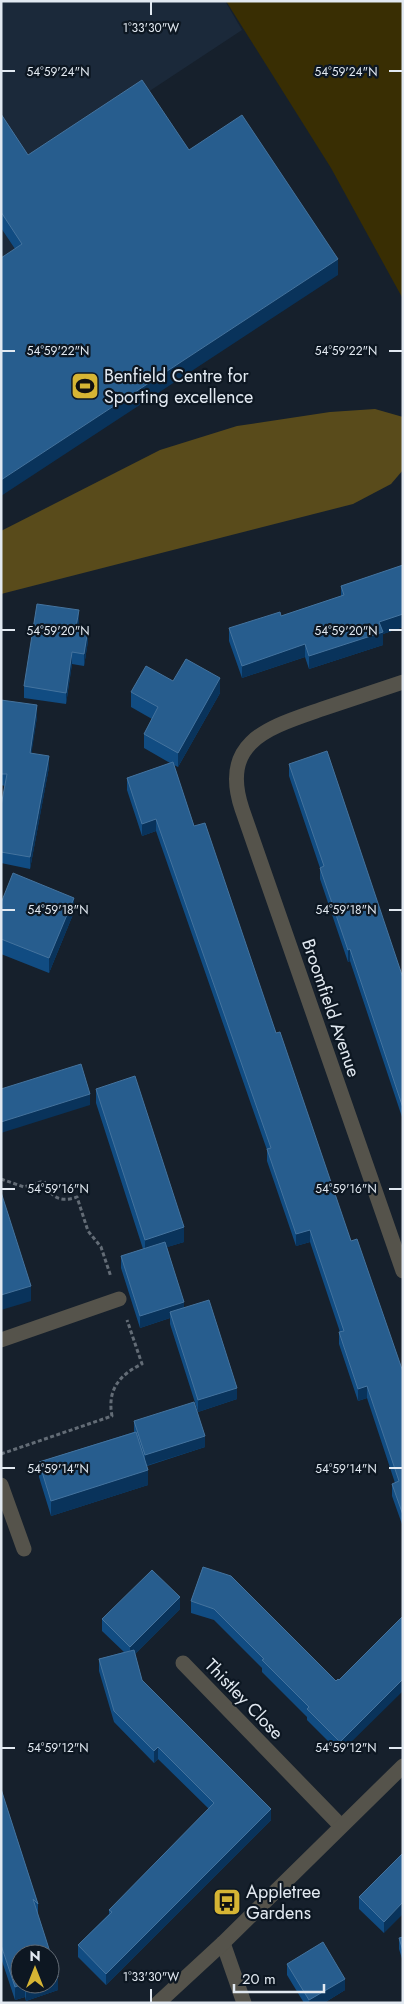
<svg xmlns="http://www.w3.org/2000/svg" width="404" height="2004" viewBox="0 0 404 2004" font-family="Jost,sans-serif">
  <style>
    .built { fill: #1b293a }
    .green { fill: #392e03 }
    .forest { fill: #594b1b }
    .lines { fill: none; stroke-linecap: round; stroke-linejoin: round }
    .path { stroke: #636c76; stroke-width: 3; stroke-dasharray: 4 2.5; stroke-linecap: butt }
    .minor { stroke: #55534b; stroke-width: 15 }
    .tertiary { stroke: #55534b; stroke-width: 15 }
    .wall { fill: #114c82 }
    .shaded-wall { fill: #09335b }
    .building { fill: #275d8e; stroke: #44739e }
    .ticks { fill: none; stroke: #e2e9f1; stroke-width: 2 }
    .labels { text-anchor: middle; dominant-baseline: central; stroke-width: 4.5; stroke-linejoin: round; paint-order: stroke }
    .poi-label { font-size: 18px; fill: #e2e9f1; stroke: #0d1722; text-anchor: start }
    .street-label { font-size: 18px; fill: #e2e9f1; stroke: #0d1722 }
    .ticks-label { font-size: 12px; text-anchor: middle; fill: #e2e9f1; stroke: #0d1722; stroke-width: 4.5; stroke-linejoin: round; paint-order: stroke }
  </style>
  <rect width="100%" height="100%" fill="#16202c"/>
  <path class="built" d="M 1,1 L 225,1 L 242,30 L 1,189 Z
    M 1,228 L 22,260 L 1,274 Z"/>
  <path class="green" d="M 226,1 L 403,1 L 403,299 L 331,168 Z"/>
  <path class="forest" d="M 375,409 L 403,417 L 403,470 L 391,484 L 353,504 L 1,594 L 1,531 L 160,450 L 237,426 L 330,412 Z"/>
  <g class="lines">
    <path class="path" d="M 1,1179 L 24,1187 L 44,1181 C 50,1197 60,1203 77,1197 L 88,1231 L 101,1247 L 111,1277
      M 1,1454 L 112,1416 C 107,1390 119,1375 142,1364 L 127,1320"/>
    <path class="minor" d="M 403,682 C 376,691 349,700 322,709 C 271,727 219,740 242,809 L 403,1271
      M 1,1340 L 119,1299
      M 1,1485 L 24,1549
      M 183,1663 L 341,1826
      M 223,1943 L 244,2003"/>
    <path class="tertiary" d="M 158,2003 L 223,1943 L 403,1766"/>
  </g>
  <path class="wall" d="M 1,114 L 28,155 L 189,150 L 338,275 L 15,249 L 1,228 Z
    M 403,565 L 403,627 L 383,634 L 383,645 L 309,669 L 305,657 L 242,678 L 229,641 L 229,628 L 281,616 L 341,596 L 341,586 Z
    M 79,622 L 78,628 L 88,641 L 84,666 L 72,664 L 66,704 L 24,698 L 24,686 Z
    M 173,681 L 220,693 L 178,767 L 174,765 L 194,826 L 276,1033 L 351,1241 L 403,1372 L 403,1527 L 392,1496 L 392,1484 L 395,1483 L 367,1398 L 358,1401 L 339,1344 L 339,1332 L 340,1332 L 310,1242 L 296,1246 L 267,1161 L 267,1150 L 156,831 L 142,836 L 127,790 L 127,778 L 170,763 L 144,748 L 144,734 L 152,719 L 131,707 L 131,692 Z
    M 1,700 L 37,717 L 31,753 L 49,767 L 30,869 L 1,863 L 1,806 L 5,786 L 1,785 Z
    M 289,764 L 403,978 L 403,1120 L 350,961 L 348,962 L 320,879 L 320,868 L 289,776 Z
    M 1,903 L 74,912 L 49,973 L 1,954 Z
    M 96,1089 L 184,1242 L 167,1247 L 184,1307 L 237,1399 L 198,1412 L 170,1324 L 170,1318 L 140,1328 L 121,1268 L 121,1256 L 143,1249 L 96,1103 Z
    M 134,1421 L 205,1447 L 147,1466 L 148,1485 L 51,1516 L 39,1477 L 39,1462 L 134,1432 Z
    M 203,1567 L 336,1681 L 339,1680 L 402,1617 L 340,1753 L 307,1720 L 307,1717 L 262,1672 L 262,1668 L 214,1620 L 191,1613 L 191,1601 Z
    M 180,1609 L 135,1654 L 142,1680 L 271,1820 L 106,1985 L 78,1957 L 78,1945 L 109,1914 L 109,1910 L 209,1809 L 158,1759 L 154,1763 L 114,1722 L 99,1671 L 99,1659 L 124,1652 L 102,1631 L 102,1619 Z
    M 1,1789 L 38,1904 L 38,1916 L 58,1990 L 26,2001 L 25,1997 L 15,2000 L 1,1958 Z
    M 403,1853 L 384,1933 L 359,1909 L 359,1897 Z
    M 403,1937 L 403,1962 L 399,1949 L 399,1938 Z
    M 287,1964 L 345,1990 L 324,2003 L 304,2003 L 287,1975 Z"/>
  <path class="shaded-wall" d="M 338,259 L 338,275 L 1,496 L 1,480 Z
    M 79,610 L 79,622 L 76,639 L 76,627 Z
    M 403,614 L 403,627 L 383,634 L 383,645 L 309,669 L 309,656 L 379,622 Z
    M 88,629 L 88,641 L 84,666 L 84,654 Z
    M 305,644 L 305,657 L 242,678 L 242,666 Z
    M 72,652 L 72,664 L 66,704 L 66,693 Z
    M 220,678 L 220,693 L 178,767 L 178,753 Z
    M 37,705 L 37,717 L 30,764 L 30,753 Z
    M 49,756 L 49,767 L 30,869 L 30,857 Z
    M 156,819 L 156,831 L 142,836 L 142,824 Z
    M 74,898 L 74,912 L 49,973 L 49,958 Z
    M 350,949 L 350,961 L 348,962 L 348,950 Z
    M 90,1094 L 90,1105 L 1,1133 L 1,1122 Z
    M 184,1227 L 184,1242 L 145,1254 L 145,1240 Z
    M 310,1230 L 310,1242 L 296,1246 L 296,1234 Z
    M 31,1286 L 31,1301 L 1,1310 L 1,1295 Z
    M 184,1302 L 184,1314 L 170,1312 L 170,1318 L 140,1328 L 140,1316 Z
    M 367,1386 L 367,1398 L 358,1401 L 358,1389 Z
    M 237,1388 L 237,1399 L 198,1412 L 198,1400 Z
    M 205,1436 L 205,1447 L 145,1466 L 145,1455 Z
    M 148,1470 L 148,1485 L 51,1516 L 51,1501 Z
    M 180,1597 L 180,1609 L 130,1659 L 130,1647 Z
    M 403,1679 L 403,1691 L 340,1753 L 340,1742 Z
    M 158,1747 L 158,1759 L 154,1763 L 154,1751 Z
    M 271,1809 L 271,1820 L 106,1985 L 106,1974 Z
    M 403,1902 L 403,1914 L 384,1933 L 384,1922 Z
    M 58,1977 L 58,1990 L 26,2001 L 26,1988 L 39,1984 L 50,1984 L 50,1980 Z
    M 345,1979 L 345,1990 L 324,2003 L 309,2003 L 309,2000 Z
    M 23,1984 L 25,1984 L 25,1997 L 15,2000 L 15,1987 Z"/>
  <path class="building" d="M 142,80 L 189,150 L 242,115 L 338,259 L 1,480 L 1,258 L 22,244 L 1,212 L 1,114 L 28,155 Z
    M 403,565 L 403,614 L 379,622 L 383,632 L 309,656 L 305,644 L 242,666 L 229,628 L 280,612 L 281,616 L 344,595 L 341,586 Z
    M 37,604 L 79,610 L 76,627 L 88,629 L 84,654 L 72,652 L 66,693 L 24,686 Z
    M 186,659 L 220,678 L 178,753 L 144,734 L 158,707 L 131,692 L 146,666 L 173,681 Z
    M 1,700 L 37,705 L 30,753 L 49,756 L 30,857 L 1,852 L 1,806 L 7,774 L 1,774 Z
    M 327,751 L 403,978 L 403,1108 L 350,949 L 348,950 L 320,868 L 324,866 L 289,764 Z
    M 173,762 L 194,826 L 205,823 L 276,1033 L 280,1032 L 351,1241 L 357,1239 L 384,1317 L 403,1372 L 403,1515 L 392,1484 L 399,1481 L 367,1386 L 358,1389 L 339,1332 L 344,1331 L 310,1230 L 296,1234 L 267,1149 L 271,1148 L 156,819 L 142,824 L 127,778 Z
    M 13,873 L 74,898 L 49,958 L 1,939 L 1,903 Z
    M 81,1064 L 90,1094 L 1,1122 L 1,1089 Z
    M 135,1076 L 184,1227 L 145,1240 L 96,1089 Z
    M 1,1192 L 31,1286 L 1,1295 Z
    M 165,1242 L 184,1302 L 140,1316 L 121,1256 Z
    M 209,1300 L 237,1388 L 198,1400 L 170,1312 Z
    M 194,1402 L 205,1436 L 145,1455 L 134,1421 Z
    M 136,1432 L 148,1470 L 51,1501 L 39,1462 Z
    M 203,1567 L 231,1576 L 336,1681 L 338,1679 L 339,1680 L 402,1617 L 403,1679 L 340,1742 L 307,1709 L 309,1707 L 262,1660 L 264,1659 L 214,1609 L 191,1601 Z
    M 152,1570 L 180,1597 L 130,1647 L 102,1619 Z
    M 134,1650 L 142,1680 L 271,1809 L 106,1974 L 78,1945 L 112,1912 L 109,1910 L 214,1803 L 158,1747 L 154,1751 L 114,1711 L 99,1659 Z
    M 1,1789 L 38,1904 L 33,1899 L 58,1977 L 50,1980 L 50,1954 L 20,1954 L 20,1984 L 23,1984 L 15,1987 L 1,1945 Z
    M 403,1853 L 403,1902 L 384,1922 L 359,1897 Z
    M 403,1937 L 403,1951 L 399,1938 Z
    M 323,1942 L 345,1979 L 309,2000 L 287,1964 Z
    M 25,1984 L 39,1984 L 26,1988 Z"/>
  <path class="ticks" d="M 151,2 L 151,15M 2,71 L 15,71M 389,71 L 402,71M 2,351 L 15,351M 389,351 L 402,351M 2,630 L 15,630M 389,630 L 402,630M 2,910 L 15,910M 389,910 L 402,910M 2,1189 L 15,1189M 389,1189 L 402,1189M 2,1468 L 15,1468M 389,1468 L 402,1468M 2,1748 L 15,1748M 389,1748 L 402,1748M 151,1989 L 151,2002"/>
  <defs>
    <symbol id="stadium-square" viewBox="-11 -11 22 22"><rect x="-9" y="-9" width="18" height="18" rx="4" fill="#d6b534" stroke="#0d1722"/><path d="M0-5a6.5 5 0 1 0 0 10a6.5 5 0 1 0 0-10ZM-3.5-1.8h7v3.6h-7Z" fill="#111"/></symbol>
    <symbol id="bus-square" viewBox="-11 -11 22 22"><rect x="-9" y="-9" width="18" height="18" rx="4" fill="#d6b534" stroke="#0d1722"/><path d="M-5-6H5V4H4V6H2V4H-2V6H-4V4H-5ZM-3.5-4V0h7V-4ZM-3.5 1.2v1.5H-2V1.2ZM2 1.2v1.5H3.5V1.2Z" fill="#111"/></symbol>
  </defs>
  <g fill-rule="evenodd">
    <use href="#stadium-square" x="69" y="370" width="32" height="32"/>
    <use href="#bus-square" x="211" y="1886" width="32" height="32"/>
  </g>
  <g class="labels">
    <g class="poi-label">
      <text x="104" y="376">Benfield Centre for<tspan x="104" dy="21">Sporting excellence</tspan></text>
      <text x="246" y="1892">Appletree<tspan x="246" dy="21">Gardens</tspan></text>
    </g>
    <g class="street-label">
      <text transform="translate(331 1008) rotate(71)">Broomfield Avenue</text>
      <text transform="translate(244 1699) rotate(46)">Thistley Close</text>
    </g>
  </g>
  <g class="ticks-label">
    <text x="151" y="32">1°33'30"W</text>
    <text x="58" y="76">54°59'24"N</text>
    <text x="346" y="76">54°59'24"N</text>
    <text x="58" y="355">54°59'22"N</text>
    <text x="346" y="355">54°59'22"N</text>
    <text x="58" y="635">54°59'20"N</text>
    <text x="346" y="635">54°59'20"N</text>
    <text x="58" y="914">54°59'18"N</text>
    <text x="346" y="914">54°59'18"N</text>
    <text x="58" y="1193">54°59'16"N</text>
    <text x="346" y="1193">54°59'16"N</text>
    <text x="58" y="1473">54°59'14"N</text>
    <text x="346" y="1473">54°59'14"N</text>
    <text x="58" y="1752">54°59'12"N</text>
    <text x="346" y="1752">54°59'12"N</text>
    <text x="151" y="1981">1°33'30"W</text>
  </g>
  <rect width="404" height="2004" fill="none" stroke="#e2e9f1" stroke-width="5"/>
  <g transform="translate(35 1969)"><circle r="24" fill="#0d1722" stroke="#626b75"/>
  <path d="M0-4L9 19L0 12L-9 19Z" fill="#d6b534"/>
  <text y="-8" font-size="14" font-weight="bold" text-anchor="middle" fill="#e2e9f1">N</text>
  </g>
  <path d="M234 1984v8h90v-8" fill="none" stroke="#e2e9f1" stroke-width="2.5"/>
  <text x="242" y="1984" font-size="15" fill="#e2e9f1" stroke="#0d1722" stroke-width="4" paint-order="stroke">20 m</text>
</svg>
